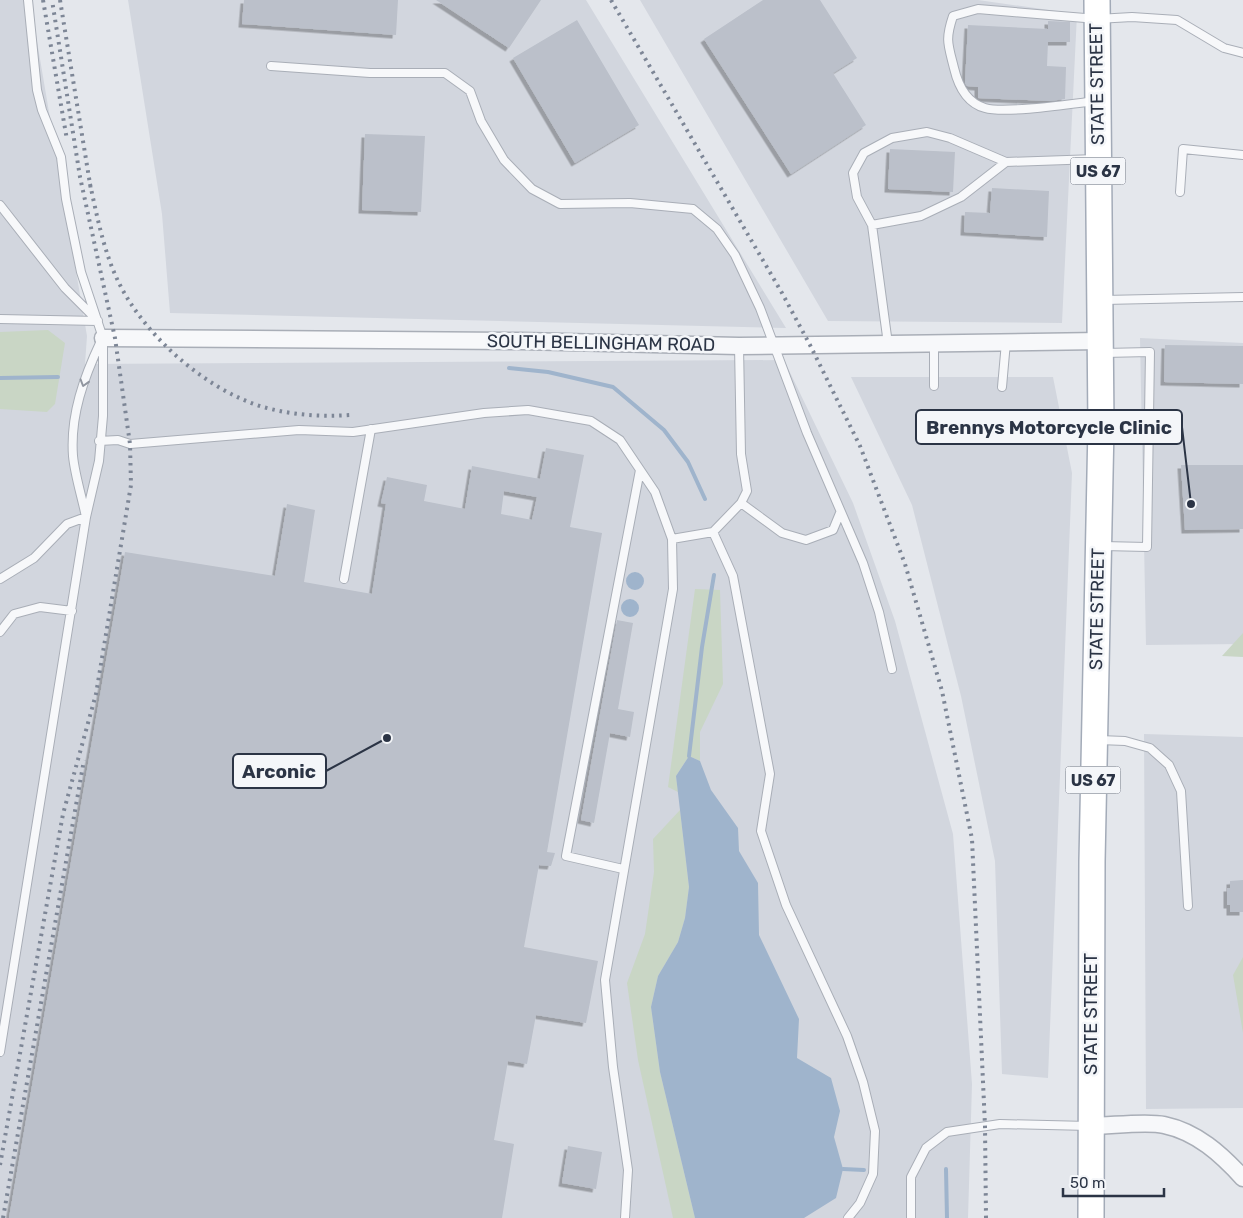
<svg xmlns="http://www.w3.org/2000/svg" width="1243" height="1218" viewBox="0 0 1243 1218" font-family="Rubik,sans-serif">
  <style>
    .built { fill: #d2d6de }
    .green { fill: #c9d6c5 }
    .water { fill: #9fb4cc }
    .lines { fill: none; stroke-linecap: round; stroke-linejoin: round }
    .stream { stroke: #9fb4cc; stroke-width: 4 }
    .building { fill: #bbc0ca; fill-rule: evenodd; filter: url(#shadow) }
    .service-casing { stroke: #a9aeb7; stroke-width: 10 }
    .minor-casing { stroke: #a9aeb7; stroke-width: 19 }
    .primary-casing { stroke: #a3abb8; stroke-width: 28 }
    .service { stroke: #f7f8fa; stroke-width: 8 }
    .minor { stroke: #f7f8fa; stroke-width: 16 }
    .primary { stroke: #fff; stroke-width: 25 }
    .rail { stroke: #7d8696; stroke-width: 4; stroke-dasharray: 2.5 5; stroke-linecap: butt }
    .oneway { stroke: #9196a0 }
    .labels { text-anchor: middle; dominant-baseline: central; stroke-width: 5; stroke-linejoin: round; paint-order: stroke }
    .shield { fill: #f4f6f9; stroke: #676e7b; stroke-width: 1 }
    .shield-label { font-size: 16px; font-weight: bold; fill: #2b3445 }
    .street-label { font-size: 18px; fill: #2b3445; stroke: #f4f6f9 }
    .leader { fill: none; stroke: #2b3445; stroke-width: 2 }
    .callout-dot { fill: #2b3445; stroke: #f4f6f9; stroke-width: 2 }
    .callout { fill: #f4f6f9; stroke: #2b3445; stroke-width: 2 }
    .callout-label { font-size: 19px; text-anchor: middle; font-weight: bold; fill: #2b3445 }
  </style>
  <defs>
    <filter id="shadow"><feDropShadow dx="-3.5" dy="3.5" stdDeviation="0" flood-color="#0004"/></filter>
  </defs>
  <rect width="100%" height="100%" fill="#e4e7ec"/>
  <path class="built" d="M 0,0 L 30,0 L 87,336 L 85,364 L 784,360 L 853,503 L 895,621 L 953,834 L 972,1084 L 968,1218 L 0,1218 Z
    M 128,0 L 586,0 L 786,328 L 170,313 L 162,214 Z
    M 640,0 L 978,0 L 1077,14 L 1062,323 L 828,321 Z
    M 1140,338 L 1243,343 L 1243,644 L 1146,645 Z
    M 851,377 L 1053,377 L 1072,473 L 1048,1078 L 1002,1074 L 995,861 L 961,696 L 912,505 Z
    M 1144,734 L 1243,737 L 1243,1108 L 1146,1109 Z"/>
  <path class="green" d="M 48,330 L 65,343 L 55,404 L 47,412 L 0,409 L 0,332 Z
    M 695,589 L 720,590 L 723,684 L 700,732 L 700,761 L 689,756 L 676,776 L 678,792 L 668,787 Z
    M 1243,633 L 1243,657 L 1222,656 Z
    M 680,810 L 689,887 L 685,918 L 678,942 L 658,976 L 651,1007 L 660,1072 L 695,1218 L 673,1218 L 638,1060 L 627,983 L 645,934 L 654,872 L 653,839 Z
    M 1243,957 L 1243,1033 L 1233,975 Z"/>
  <path class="water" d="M626 581a9 9 0 1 1 18 0a9 9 0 1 1-18 0Z
    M621 608a9 9 0 1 1 18 0a9 9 0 1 1-18 0Z
    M 689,756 L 700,761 L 711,790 L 738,828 L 739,851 L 758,883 L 759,935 L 799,1019 L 797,1058 L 831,1078 L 840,1111 L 834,1137 L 843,1169 L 836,1198 L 804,1218 L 695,1218 L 660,1072 L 651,1007 L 658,976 L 678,942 L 685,918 L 689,887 L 676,776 Z"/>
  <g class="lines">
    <path class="stream" d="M 509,368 L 548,372 L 613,387 L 664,430 L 688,462 L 705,499
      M 0,378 L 58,377
      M 689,756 L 702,647 L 714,575
      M 843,1169 L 864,1170
      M 946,1169 L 947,1218"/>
  </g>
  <path class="building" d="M 244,0 L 398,0 L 396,35 L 242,24 Z
    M 436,0 L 541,0 L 509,48 Z
    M 763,0 L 820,0 L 857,58 L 833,73 L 866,125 L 791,174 L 704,39 Z
    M 577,20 L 639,125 L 575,163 L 513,58 Z
    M 1048,21 L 1070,22 L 1070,42 L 1048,42 L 1047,66 L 1066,67 L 1065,99 L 1050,101 L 978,98 L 978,87 L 967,86 L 965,83 L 968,25 L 1048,29 Z
    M 365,134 L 425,136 L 421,212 L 362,210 Z
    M 890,149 L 955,152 L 953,192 L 888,189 Z
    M 992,188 L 1049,191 L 1047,237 L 964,232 L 965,212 L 990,213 Z
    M 1165,345 L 1243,346 L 1243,384 L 1164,382 Z
    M 546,448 L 584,455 L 570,527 L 602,533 L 547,852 L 555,853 L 551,866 L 539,865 L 524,947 L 598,961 L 586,1023 L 536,1015 L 527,1064 L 508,1061 L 494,1140 L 514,1144 L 502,1218 L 9,1218 L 125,552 L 275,576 L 287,504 L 315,510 L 304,582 L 372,594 L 386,504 L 381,503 L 387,477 L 427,485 L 424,501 L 465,509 L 472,466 L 540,479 ZM 504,491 L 537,497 L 532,520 L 501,514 Z
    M 1181,465 L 1243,465 L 1243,529 L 1185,530 Z
    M 617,620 L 633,623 L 618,709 L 634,712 L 630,737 L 610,733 L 594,823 L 581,820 Z
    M 1243,880 L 1243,912 L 1230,912 L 1230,905 L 1227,905 L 1227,888 L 1230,888 L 1230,881 Z
    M 568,1146 L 602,1152 L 596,1189 L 562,1183 Z"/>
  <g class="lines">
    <defs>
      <path id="service" d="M 271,66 L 370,73 L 445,73 L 470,91 L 481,121 L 504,160 L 532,189 L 560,204 L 630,203 L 693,209 L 717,229 L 735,255 L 760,308 L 807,433 L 863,563 L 879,612 L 892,669
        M 1096,101 C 1071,104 1005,114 985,108 C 967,103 958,85 954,68 C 948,44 945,40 953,16 L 978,9 L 1097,19 L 1132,17 L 1177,20 L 1224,48 L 1243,53
        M 1180,192 L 1183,149 L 1243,155
        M 0,205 L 65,288 L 96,319
        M 872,225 L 921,216 L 961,197 L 1006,162
        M 1104,300 L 1243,297
        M 0,319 L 98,321
        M 888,344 L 872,225 L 857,197 L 853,173 L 864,153 L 892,138 L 927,132 L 950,138 L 1006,162 L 1096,159
        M 934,386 L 934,343
        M 1002,387 L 1006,342
        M 99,441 L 118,440 L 130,444 L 299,430 L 353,432 L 484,413 L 528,410 L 591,421 L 620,440 L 655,492 L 672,539 L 673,589 L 605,980 L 613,1067 L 628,1170 L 625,1218
        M 741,503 L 782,533 L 806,540 L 833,530 L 840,513
        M 713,532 L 733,576 L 770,774 L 761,831 L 786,905 L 847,1036 L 863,1082 L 875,1131 L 873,1174 L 860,1203 L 848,1218
        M 672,539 L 713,532 L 741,503 L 747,491 L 741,454 L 739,346
        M 1103,546 L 1147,547 L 1150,352 L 1104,353
        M 0,579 L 34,558 L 67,524 L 86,517 C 82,497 75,476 73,456 C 70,415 84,377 101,341
        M 344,579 L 371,429
        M 0,632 L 14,614 L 40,607 L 72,611
        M 1099,740 L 1125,741 L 1150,748 L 1169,765 L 1181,791 L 1188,906
        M 623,869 L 566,856 L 640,470
        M 0,1052 L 86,517 L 99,461 L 103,416 L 103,338 L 81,272 L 66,199 L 61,157 L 42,110 L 37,90 L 28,0
        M 911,1218 L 911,1177 L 926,1148 L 947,1132 L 1000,1124 L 1089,1126"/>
      <path id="minor" d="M 103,338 L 521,341 L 739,346 L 1100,341
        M 1091,1126 C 1111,1126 1146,1121 1164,1125 C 1197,1132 1221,1154 1243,1178"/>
      <path id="primary" d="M 1091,1218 L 1092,861 L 1101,426 L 1097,0"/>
    </defs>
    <use href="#service" class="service-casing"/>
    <use href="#minor" class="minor-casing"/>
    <use href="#primary" class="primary-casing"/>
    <use href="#service" class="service"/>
    <use href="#minor" class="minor"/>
    <use href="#primary" class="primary"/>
    <path class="rail" d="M 43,0 L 67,140
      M 60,0 L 91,190
      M 611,0 L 782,293 L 810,345 L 860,446 L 905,564 L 942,691 L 972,839 L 985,1126 L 986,1218
      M 90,184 C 97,216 104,253 119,283 C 145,336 206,390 263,407 C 292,415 320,417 350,415
      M 0,1165 L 63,814 L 96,694 L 131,485 L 130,444 L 115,338 L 80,177 L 52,0
      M 3,1218 L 84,760"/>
  </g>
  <defs><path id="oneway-chevron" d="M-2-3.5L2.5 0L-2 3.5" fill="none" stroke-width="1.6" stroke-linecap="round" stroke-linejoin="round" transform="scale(1.25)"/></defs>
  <use class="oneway" href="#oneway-chevron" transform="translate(84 383) rotate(107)"/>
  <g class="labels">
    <g class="shield">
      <rect x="1070.5" y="157.5" width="55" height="27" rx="4"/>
      <rect x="1065.5" y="766.5" width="55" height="27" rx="4"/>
    </g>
    <g class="shield-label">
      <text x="1098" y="171">US 67</text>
      <text x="1093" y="780">US 67</text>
    </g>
    <g class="street-label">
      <text transform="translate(1097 84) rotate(-91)">STATE STREET</text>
      <text transform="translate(601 343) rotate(1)">SOUTH BELLINGHAM ROAD</text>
      <text transform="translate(1097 609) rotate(-89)">STATE STREET</text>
      <text transform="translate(1091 1014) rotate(-90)">STATE STREET</text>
    </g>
  </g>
  <path class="leader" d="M1191 504L1182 427M387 738L326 771"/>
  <g class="callout-dot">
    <circle cx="1191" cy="504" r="5"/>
    <circle cx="387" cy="738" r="5"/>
  </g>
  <g class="callout">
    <rect x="916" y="410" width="266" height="34" rx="5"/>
    <rect x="233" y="754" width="93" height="34" rx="5"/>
  </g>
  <g class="callout-label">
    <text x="1049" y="434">Brennys Motorcycle Clinic</text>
    <text x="279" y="778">Arconic</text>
  </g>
  <path d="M1063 1188v8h101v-8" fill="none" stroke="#2b3445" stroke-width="2.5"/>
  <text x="1070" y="1188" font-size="15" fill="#2b3445" stroke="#f4f6f9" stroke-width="4" paint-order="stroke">50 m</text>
</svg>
